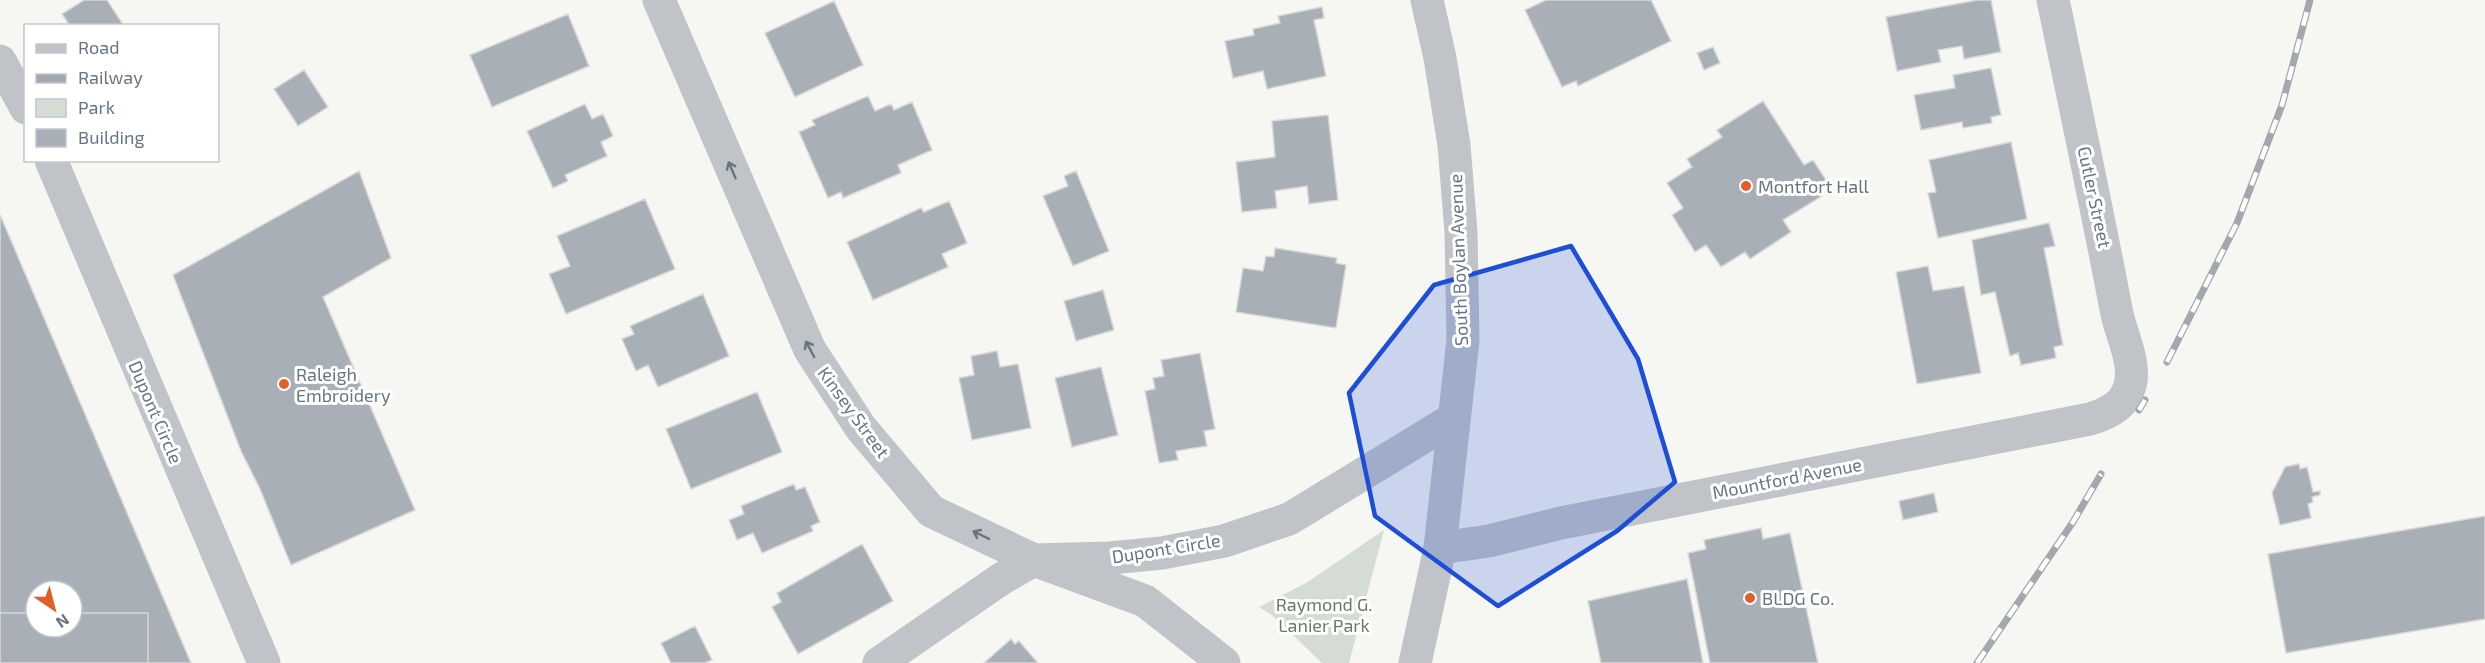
<svg xmlns="http://www.w3.org/2000/svg" width="2485" height="663" viewBox="0 0 2485 663" font-family="'Exo 2',sans-serif">
  <style>
    .green { fill: #d5dcd3 }
    .building { fill: #a8afb6; stroke: #d8d8d6; stroke-width: 1.5 }
    .lines { fill: none; stroke-linecap: round; stroke-linejoin: round }
    .minor { stroke: #c0c3c7; stroke-width: 33 }
    .tertiary { stroke: #c0c3c7; stroke-width: 33 }
    .rail-casing { stroke: #a3a8ae; stroke-width: 7 }
    .rail { stroke: #fff; stroke-width: 4.5; stroke-dasharray: 14; stroke-linecap: butt }
    .oneway { stroke: #667584 }
    .marked { fill: #1d4ed8; fill-opacity: 0.2; stroke: #1d4ed8; stroke-width: 4.5; stroke-linejoin: round }
    .poi-dot { fill: #e16029; stroke: #fff; stroke-width: 2 }
    .labels { text-anchor: middle; dominant-baseline: central; stroke-width: 6; stroke-linejoin: round; paint-order: stroke }
    .poi-label { font-size: 18px; fill: #667584; stroke: #fff; text-anchor: start }
    .street-label { font-size: 18px; fill: #667584; stroke: #fff }
    .park-label { font-size: 18px; fill: #687b65; stroke: #fff }
  </style>
  <rect width="100%" height="100%" fill="#f6f7f3"/>
  <path class="green" d="M 1384,530 L 1349,663 L 1322,663 L 1273,616 L 1259,607 L 1306,583 Z"/>
  <path class="building" d="M 84,0 L 107,0 L 124,26 L 70,26 L 62,14 Z
    M 1546,0 L 1651,0 L 1671,41 L 1578,86 L 1576,81 L 1562,87 L 1525,10 Z
    M 1978,0 L 1991,0 L 2001,52 L 1964,59 L 1962,46 L 1938,50 L 1941,62 L 1897,71 L 1886,17 Z
    M 834,1 L 863,65 L 795,97 L 765,33 Z
    M 1322,7 L 1324,18 L 1314,20 L 1326,76 L 1267,89 L 1263,71 L 1233,78 L 1225,41 L 1254,35 L 1253,29 L 1280,23 L 1278,16 Z
    M 568,14 L 589,66 L 492,107 L 470,55 Z
    M 1713,47 L 1720,63 L 1704,70 L 1697,53 Z
    M 1991,68 L 2001,115 L 1991,117 L 1992,123 L 1963,128 L 1962,122 L 1921,130 L 1914,95 L 1955,88 L 1953,75 Z
    M 304,70 L 328,107 L 298,126 L 274,89 Z
    M 868,96 L 875,111 L 891,104 L 894,110 L 912,102 L 932,150 L 898,165 L 901,173 L 843,198 L 841,192 L 828,198 L 799,132 L 815,125 L 812,120 Z
    M 1763,101 L 1804,165 L 1813,160 L 1828,183 L 1818,190 L 1822,196 L 1783,220 L 1791,232 L 1750,259 L 1745,252 L 1721,267 L 1706,245 L 1695,252 L 1672,215 L 1683,208 L 1667,183 L 1692,167 L 1687,159 L 1722,137 L 1717,130 Z
    M 585,104 L 592,119 L 603,114 L 613,136 L 601,142 L 607,156 L 565,175 L 568,181 L 553,188 L 527,131 Z
    M 1328,115 L 1338,200 L 1309,204 L 1307,186 L 1275,191 L 1277,208 L 1242,212 L 1236,162 L 1275,157 L 1272,121 Z
    M 2011,142 L 2027,219 L 1938,238 L 1928,193 L 1936,192 L 1929,160 Z
    M 359,171 L 391,258 L 323,297 L 415,510 L 291,565 L 260,489 L 241,451 L 173,275 Z
    M 1076,171 L 1109,251 L 1073,266 L 1043,196 L 1068,186 L 1064,176 Z
    M 645,199 L 675,269 L 566,314 L 549,274 L 570,266 L 557,236 Z
    M 949,201 L 967,243 L 942,254 L 948,267 L 873,300 L 847,242 L 921,208 L 924,212 Z
    M 0,215 L 1,217 L 191,663 L 148,663 L 148,613 L 72,613 L 72,591 L 36,591 L 36,613 L 0,613 Z
    M 2049,223 L 2055,246 L 2044,248 L 2063,345 L 2054,347 L 2056,358 L 2021,365 L 2018,353 L 2010,356 L 1995,292 L 1981,295 L 1972,240 Z
    M 1275,248 L 1337,258 L 1336,263 L 1346,265 L 1336,328 L 1236,312 L 1243,268 L 1263,271 L 1266,256 L 1274,257 Z
    M 1928,266 L 1933,291 L 1964,286 L 1981,373 L 1917,384 L 1896,272 Z
    M 1103,290 L 1114,330 L 1076,341 L 1064,301 Z
    M 703,294 L 729,356 L 658,387 L 648,365 L 636,371 L 622,339 L 634,334 L 630,326 Z
    M 997,351 L 1000,367 L 1018,364 L 1031,428 L 972,440 L 959,378 L 974,375 L 971,356 Z
    M 1200,353 L 1215,429 L 1204,431 L 1207,446 L 1176,451 L 1178,460 L 1159,463 L 1145,391 L 1155,389 L 1153,378 L 1164,376 L 1161,360 Z
    M 1101,367 L 1118,435 L 1072,447 L 1055,378 Z
    M 757,392 L 782,452 L 691,489 L 666,429 Z
    M 2299,464 L 2300,469 L 2307,467 L 2313,492 L 2320,491 L 2320,495 L 2312,497 L 2313,502 L 2308,504 L 2311,518 L 2280,525 L 2272,493 L 2285,467 Z
    M 794,484 L 796,490 L 805,487 L 820,522 L 811,526 L 813,531 L 762,553 L 753,533 L 737,540 L 729,520 L 744,514 L 741,506 Z
    M 1934,493 L 1938,512 L 1903,520 L 1899,501 Z
    M 2485,516 L 2485,619 L 2286,653 L 2268,554 Z
    M 1761,528 L 1763,539 L 1790,533 L 1818,663 L 1710,663 L 1688,553 L 1706,549 L 1704,540 Z
    M 862,544 L 893,601 L 798,654 L 772,607 L 781,602 L 777,593 Z
    M 1687,579 L 1703,663 L 1601,663 L 1588,601 Z
    M 0,613 L 36,613 L 36,627 L 72,627 L 72,613 L 148,613 L 148,663 L 0,663 Z
    M 695,626 L 712,660 L 705,663 L 671,663 L 661,643 Z
    M 1011,639 L 1015,644 L 1019,641 L 1038,663 L 984,663 Z"/>
  <g class="lines">
    <path class="minor" d="M 659,0 L 810,350 L 861,428 L 931,511 L 1034,560 L 1145,601 L 1224,663
      M 0,61 L 26,108
      M 51,160 L 264,663
      M 1440,548 L 1489,541 L 1561,523 L 2090,419 C 2110,413 2127,404 2131,381 C 2134,359 2122,336 2117,314 C 2097,209 2075,105 2053,0
      M 879,663 L 1001,579 L 1034,560 L 1110,558 L 1162,553 L 1224,541 L 1289,519 L 1453,419"/>
    <path class="tertiary" d="M 1415,663 L 1440,548 L 1463,340 L 1461,232 L 1454,145 L 1440,58 L 1427,0"/>
    <defs>
      <path id="rail" d="M 2167,362 L 2237,223 L 2282,105 L 2310,0
        M 2139,410 L 2145,400
        M 1977,663 L 2073,522 L 2101,474"/>
    </defs>
    <use href="#rail" class="rail-casing"/>
    <use href="#rail" class="rail"/>
  </g>
  <defs><path id="oneway-shaft" d="M-6 0H5M1.5-3L5.5 0L1.5 3" fill="none" stroke-width="1.6" stroke-linecap="round" stroke-linejoin="round" transform="scale(1.5)"/></defs>
  <g class="oneway">
    <use href="#oneway-shaft" transform="translate(732 170) rotate(-113)"/>
    <use href="#oneway-shaft" transform="translate(810 349) rotate(-118)"/>
    <use href="#oneway-shaft" transform="translate(981 535) rotate(-154)"/>
  </g>
  <path class="marked" d="M 1571,246 L 1638,359 L 1675,482 L 1617,531 L 1498,606 L 1375,516 L 1349,393 L 1434,285 Z"/>
  <g class="poi-dot">
    <circle cx="1746" cy="186" r="6"/>
    <circle cx="284" cy="384" r="6"/>
    <circle cx="1750" cy="598" r="6"/>
  </g>
  <g class="labels">
    <g class="poi-label">
      <text x="1758" y="186">Montfort Hall</text>
      <text x="296" y="374">Raleigh<tspan x="296" dy="21">Embroidery</tspan></text>
      <text x="1762" y="598">BLDG Co.</text>
    </g>
    <g class="street-label">
      <text transform="translate(2095 197) rotate(78)">Cutler Street</text>
      <text transform="translate(1458 260) rotate(-92)">South Boylan Avenue</text>
      <text transform="translate(156 412) rotate(67)">Dupont Circle</text>
      <text transform="translate(854 412) rotate(54)">Kinsey Street</text>
      <text transform="translate(1787 478) rotate(-11)">Mountford Avenue</text>
      <text transform="translate(1166 548) rotate(-9)">Dupont Circle</text>
    </g>
    <g class="park-label">
      <text x="1324" y="604">Raymond G.<tspan x="1324" dy="21">Lanier Park</tspan></text>
    </g>
  </g>
  <rect x="24" y="24" width="195" height="138" fill="#ffffff" stroke="#c2c8ce" stroke-width="1.5"/>
  <rect x="36" y="44" width="30" height="9" fill="#c0c3c7" stroke="#c2c8ce" stroke-width="1.5"/>
  <text x="78" y="54" font-size="18" fill="#667584">Road</text>
  <rect x="36" y="74" width="30" height="9" fill="#a3a8ae" stroke="#c2c8ce" stroke-width="1.5"/>
  <text x="78" y="84" font-size="18" fill="#667584">Railway</text>
  <rect x="36" y="99" width="30" height="18" fill="#d5dcd3" stroke="#c2c8ce" stroke-width="1.5"/>
  <text x="78" y="114" font-size="18" fill="#667584">Park</text>
  <rect x="36" y="129" width="30" height="18" fill="#a8afb6" stroke="#c2c8ce" stroke-width="1.5"/>
  <text x="78" y="144" font-size="18" fill="#667584">Building</text>
  <g transform="translate(54 609) rotate(145)"><circle r="28" fill="#ffffff" stroke="#c2c8ce" stroke-width="1.5"/>
  <path d="M0-4.5L10 22L0 15L-10 22Z" fill="#e16029"/>
  <text y="-9" font-size="16" font-weight="bold" text-anchor="middle" fill="#667584">N</text>
  </g>
</svg>
